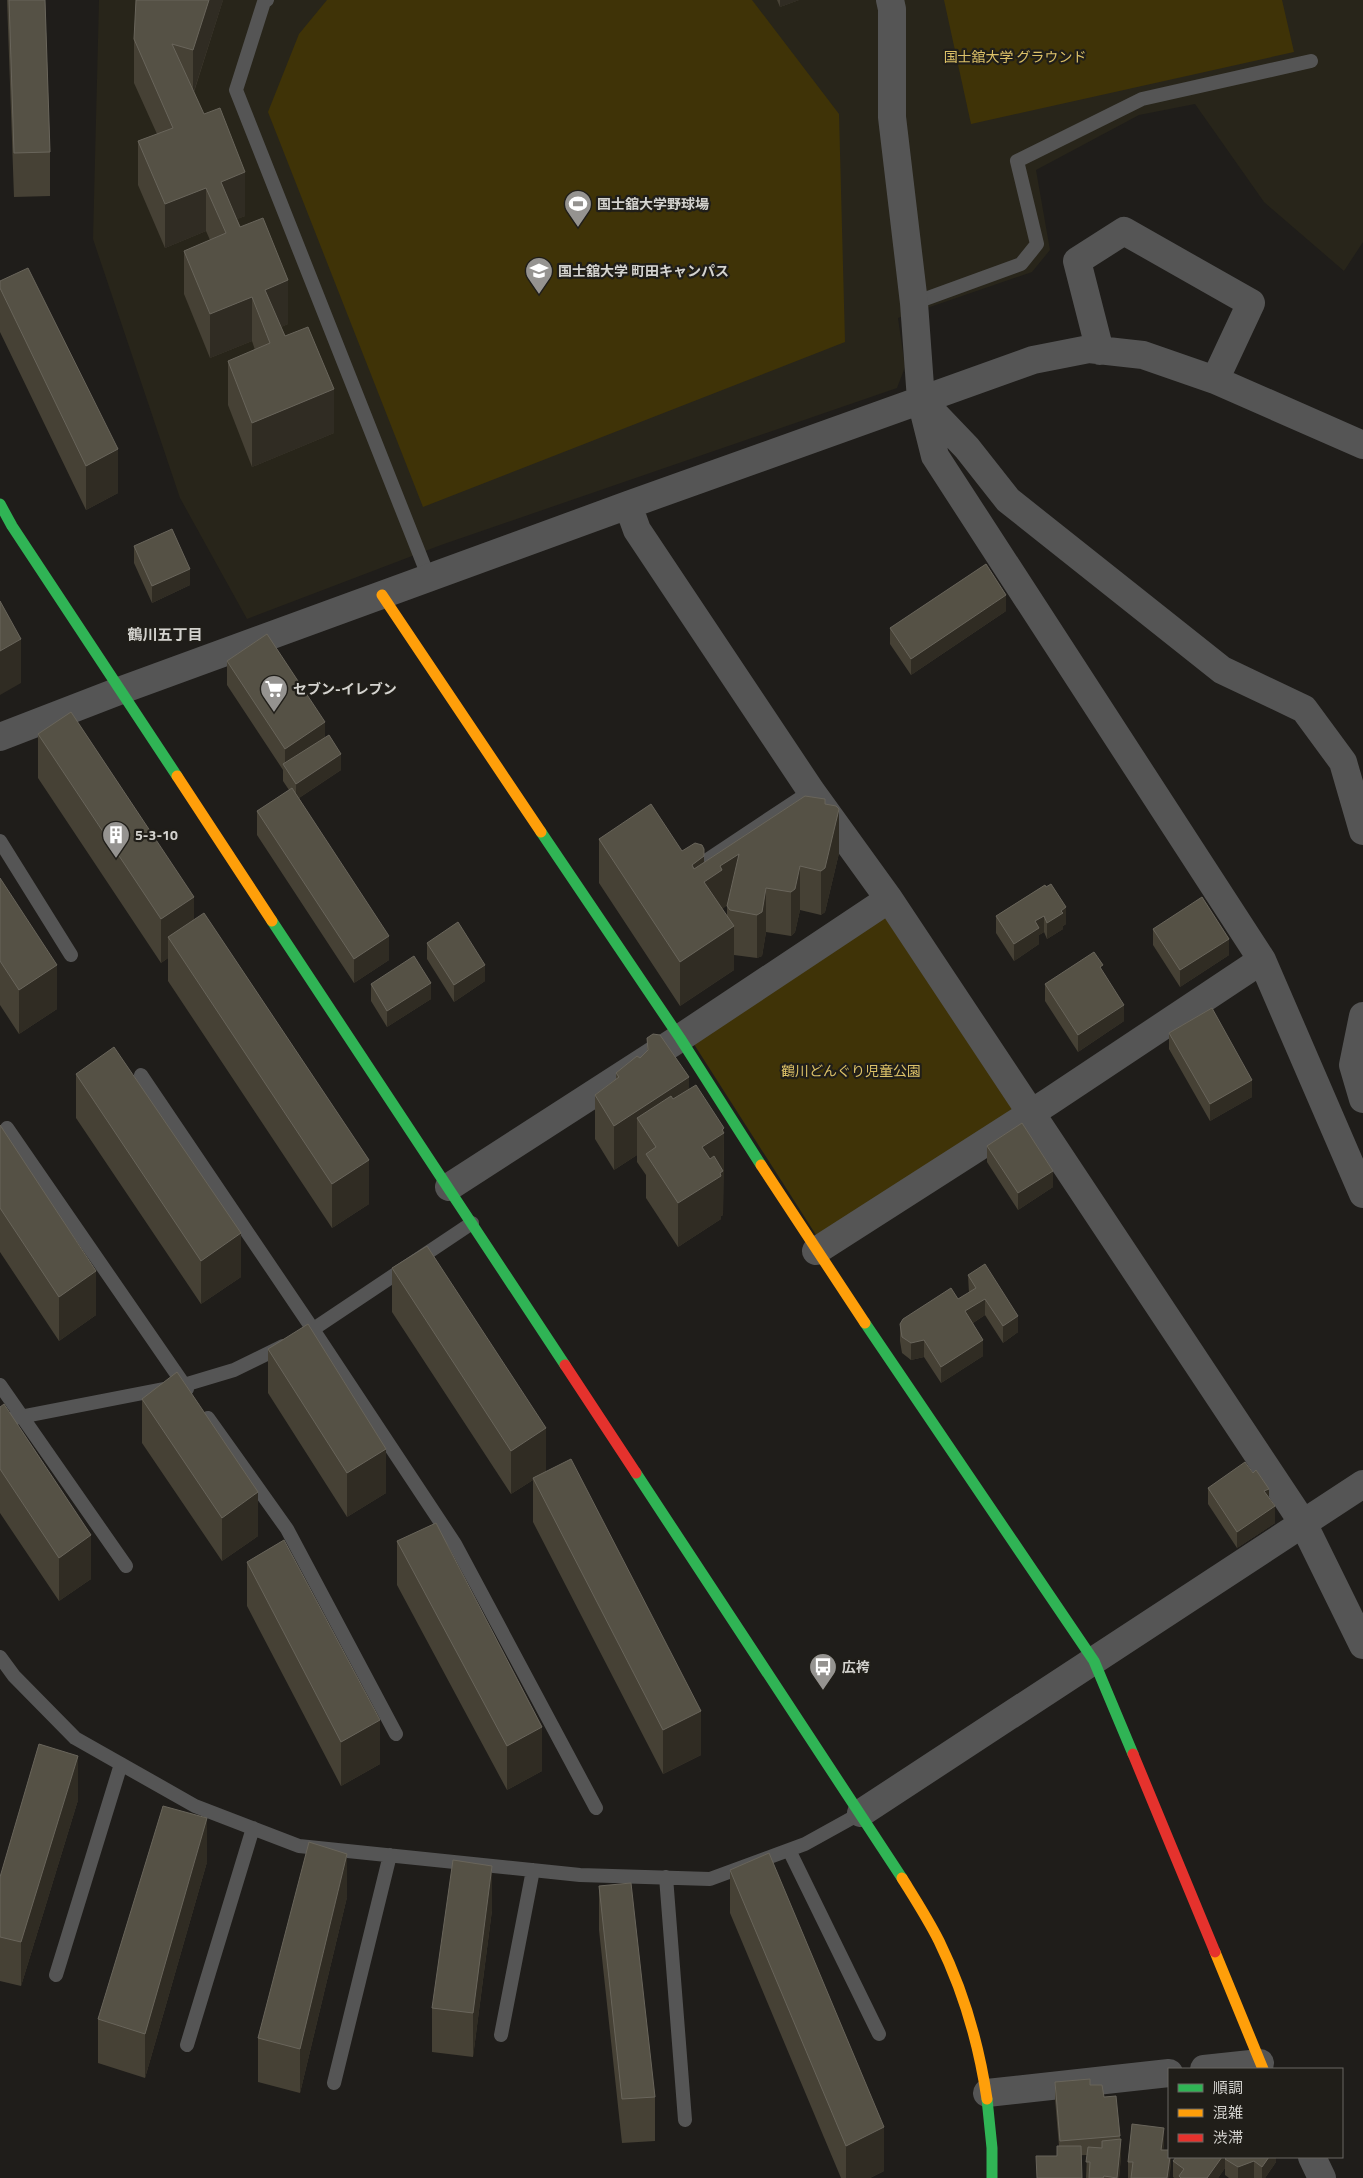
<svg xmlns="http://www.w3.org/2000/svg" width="1363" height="2178" font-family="'Titillium Web','Noto Sans JP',sans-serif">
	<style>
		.built { fill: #28251a }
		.green { fill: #3f3307 }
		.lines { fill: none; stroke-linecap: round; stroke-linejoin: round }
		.lane { stroke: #555; stroke-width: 14 }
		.street { stroke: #555; stroke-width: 28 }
		.fast { stroke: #30b455; stroke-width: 11 }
		.slow { stroke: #ff9f0a; stroke-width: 11 }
		.jam { stroke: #e5322d; stroke-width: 11 }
		.wall { fill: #464135; fill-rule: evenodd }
		.shaded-wall { fill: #302c23 }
		.building { fill: #555145; stroke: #69655b }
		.labels { text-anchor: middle; stroke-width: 4.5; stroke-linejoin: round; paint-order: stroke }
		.park-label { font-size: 14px; fill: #dcc168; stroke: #201e19 }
		.poi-label { font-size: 14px; font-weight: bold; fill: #d4d3cf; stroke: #201e19; text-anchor: start }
		.neighbourhood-label { font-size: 15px; font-weight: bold; fill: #d4d3cf; stroke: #201e19 }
	</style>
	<rect width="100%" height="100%" fill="#1f1d1a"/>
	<path class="built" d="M99 0H1363V242L1344 271 1264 202 1195 104 1139 115 1036 170 1050 250 1032 272 898 318 905 367 897 388 441 545 247 619 180 498 93 239Z"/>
	<path class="green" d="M327 0H752L839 114 845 342 423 507 268 112 299 34Z
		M944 0H1282L1294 52 971 124Z
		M884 905 1019 1114 818 1238 690 1038Z"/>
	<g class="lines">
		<path class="lane" d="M267 0 264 2 236 90 429 578
			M914 303 1021 264 1037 244 1017 161 1142 99 1311 61
			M0 841 71 955
			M707 860 811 791
			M141 1075 314 1331 455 1544 596 1808
			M7 1128 187 1389
			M306 1334 472 1223
			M0 1385 126 1566
			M208 1418 287 1529 396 1734
			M0 1421 184 1385 234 1370 283 1346
			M0 1657 14 1676 75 1738 195 1806 299 1846 580 1875 710 1879 805 1844 861 1813
			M789 1850 879 2034
			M666 1877 685 2120
			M56 1975 121 1764
			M501 2035 533 1870
			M187 2045 253 1828
			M334 2083 390 1855"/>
		<path class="street" d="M890 0 892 9V117L914 303 921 400 935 456 1262 960 1363 1194
			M1100 351 1077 261 1124 231 1251 303 1215 380
			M922 401 967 448 1008 500 1222 670 1304 709 1343 762 1363 831
			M628 505 637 530 811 791 889 899 1303 1523 1363 1645
			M0 737 119 691 628 505 1033 360 1089 349 1143 355 1215 380 1363 445
			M1363 1016 1353 1065 1363 1099
			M449 1187 680 1038 889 899
			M816 1251 1050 1101 1262 960
			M861 1813 1363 1484
			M1204 2069 1260 2063
			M987 2093 1169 2073
			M1312 2157 1322 2178"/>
		<path class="fast" d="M0 504 12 526 177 776
			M541 832 680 1038 761 1165
			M272 921 565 1365
			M865 1323 1094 1661 1133 1754
			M636 1473 902 1878
			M987 2099 992 2148V2178"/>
		<path class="slow" d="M382 595 541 832
			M177 776 272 921
			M761 1165 865 1323
			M902 1878C915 1899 928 1919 939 1941 963 1990 979 2045 987 2099
			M1215 1952 1263 2069"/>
		<path class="jam" d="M565 1365 636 1473
			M1133 1754 1215 1952"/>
	</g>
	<path class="wall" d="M7 0H45L50 152V196L14 197Z
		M223 0 194 92 245 216 237 219 288 324 281 327 334 433 252 467 228 405V361L255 350 252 341 210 358 184 294V251L210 240 206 231 165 248 138 185V141L157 134 134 83V39Z
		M777 0H799L780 7Z
		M0 281 118 493 86 510 0 332Z
		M134 546 190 585 152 603 134 563Z
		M1006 611 911 675 890 644V628Z
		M227 661 325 737 341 770 299 798 389 960 354 983 257 835V811L289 790 283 781V770L227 685Z
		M38 734 194 920 369 1204 332 1228 168 981V958L161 963 38 778Z
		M825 804 839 853 825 912 821 915 800 910 795 932 791 936 766 932 762 956 757 958 734 955V970L680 1006 599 883V839L682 851 704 862ZM727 905V917L722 909Z
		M0 878 57 1009 19 1034 0 1005Z
		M1045 885 1066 924 1063 926V929L1047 939 1044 932 1039 935V944L1014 961 996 933V916Z
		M1153 929 1229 955 1180 987 1153 945Z
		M427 943 485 981 454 1002 427 959Z
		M371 984 431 999 387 1027 371 1001Z
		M1045 984 1124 1021 1078 1052 1045 1001Z
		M1169 1033 1252 1097 1210 1121 1169 1049Z
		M647 1038 689 1089 724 1128 723 1215 721 1216V1219L678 1247 646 1198V1175L637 1162V1155L614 1170 595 1139V1095L616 1079V1073L640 1058 647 1051Z
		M76 1074 241 1277 201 1304 76 1118Z
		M0 1125 96 1315 59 1341 0 1252Z
		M987 1146 1053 1187 1018 1210 987 1162Z
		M392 1268 546 1472 701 1755 663 1774 533 1522V1480L511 1494 392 1312Z
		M968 1275 1018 1332 1003 1343 985 1315 973 1323 983 1356 941 1383 924 1357 911 1360 902 1353 900 1341V1324L958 1299 969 1293Z
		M268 1349 386 1493 347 1517 268 1393Z
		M142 1399 258 1536 222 1561 142 1443Z
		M0 1407 91 1579 59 1601 0 1513Z
		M1253 1473 1269 1498 1275 1523 1237 1548 1208 1504V1488Z
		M397 1541 542 1771 507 1790 397 1585Z
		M247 1562 380 1764 341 1786 247 1606Z
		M78 1800 21 1986 0 1981V1877Z
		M207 1862 145 2078 98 2063V2019Z
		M730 1870 884 2171 870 2178H841L730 1913Z
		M599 1886 655 2097V2141L622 2143 599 1930Z
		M347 1897 300 2093 258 2082V2038Z
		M492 1910 473 2057 432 2052V2008Z
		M1055 2082 1090 2085 1104 2097 1120 2136 1121 2156 1119 2178H1086L1087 2155 1057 2156 1059 2146 1055 2099Z
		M1164 2144 1163 2150 1171 2157 1169 2178H1128V2162Z
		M1276 2157V2162L1265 2178H1229L1225 2175V2168L1218 2178H1174L1173 2177V2161Z"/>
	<path class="shaded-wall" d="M209 0H223L193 94V50Z
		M780 0H799L780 7Z
		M245 172V216L222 225 221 182Z
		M206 188V231L165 248V204Z
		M288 280V324L266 334 265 290Z
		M252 297V341L210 358V314Z
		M334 389V433L252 467V423Z
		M118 449V493L86 510V466Z
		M190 569V585L152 603V586Z
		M1006 595V611L911 675V659Z
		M21 639V683L0 695V651Z
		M325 722V746L285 767V749Z
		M341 754V770L296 800V784Z
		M839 809V853L825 912 821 915V871Z
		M739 854V898L722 909V914L692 865 704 856V881L720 866Z
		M800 866V910L795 932 791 936V892Z
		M766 888V932L762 956 757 958V915Z
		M194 897V941L168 937V958L161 963V919Z
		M1066 907V924L1063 926V929L1047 939V923L1061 911Z
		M1044 916V932L1039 935V944L1014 961V944L1035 921Z
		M734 926V970L680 1006V962Z
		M389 936V960L354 983V959Z
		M1229 939V955L1180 987V970Z
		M57 965V1009L19 1034V990Z
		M485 965V981L454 1002V985Z
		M431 983V999L387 1027V1011Z
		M1124 1005V1021L1078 1052V1035Z
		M689 1077V1121L637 1118V1155L614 1170V1126Z
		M1252 1080V1097L1210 1121V1104Z
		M724 1128 723 1215 721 1216V1219L678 1247V1203L702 1147Z
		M369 1160V1204L332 1228V1184Z
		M1053 1171V1187L1018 1210V1193Z
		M241 1233V1277L201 1304V1261Z
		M96 1271V1315L59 1341V1297Z
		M985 1299V1315L965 1328V1311Z
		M1018 1316V1332L1003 1343V1326Z
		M924 1340V1357L911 1360V1343Z
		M983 1340V1356L941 1383V1367Z
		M546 1428V1472L533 1478V1480L511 1494V1451Z
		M386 1449V1493L347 1517V1473Z
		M1269 1489V1505L1264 1491Z
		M258 1492V1536L222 1561V1518Z
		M1275 1506V1523L1237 1548V1532Z
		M91 1535V1579L59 1601V1558Z
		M701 1711V1755L663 1774V1730Z
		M380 1720V1764L341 1786V1742Z
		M542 1727V1771L507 1790V1746Z
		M78 1756V1800L21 1986V1942Z
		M207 1818V1862L145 2078V2034Z
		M347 1854V1897L300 2093V2049Z
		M492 1866V1910L473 2057V2013Z
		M884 2127V2171L870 2178H846V2146Z
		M1164 2128V2144L1161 2166V2150Z
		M1121 2139V2156L1119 2178H1117Z
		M1170 2157H1171V2167L1169 2178H1167Z
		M1222 2157H1229L1225 2159V2168L1218 2178H1207Z
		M1269 2157H1276V2162L1265 2178H1262V2167Z
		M1254 2161V2178H1238V2167Z"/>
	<path class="building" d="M9 0H45L50 152 14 153Z
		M136 0H209L193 50 172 44 204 114 220 108 245 172 221 182 240 227 263 218 288 280 265 290 285 336 308 327 334 389 252 423 228 361 270 343 252 297 210 314 184 251 226 233 206 188 165 204 138 141 173 128 134 39Z
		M28 268 118 449 86 466 0 288V281Z
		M172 529 190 569 152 586 134 546Z
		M986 564 1006 595 911 659 890 628Z
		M0 601 21 639 0 651Z
		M267 634 325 722 285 749 227 661Z
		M71 712 194 897 161 919 38 734Z
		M329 735 341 754 296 784 283 764Z
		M292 788 389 936 354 959 257 811Z
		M805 796 825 799V804L836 806 839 809 825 868 821 871 800 866 795 889 791 892 766 888 762 912 757 915 730 910 727 906 739 854 720 866 722 870 704 882 734 926 680 962 599 839 651 804 682 851 695 843 702 845 704 849V856L692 865 694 869Z
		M0 878 57 965 19 990 0 961Z
		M1051 884 1066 907 1061 911 1063 913 1047 923 1044 916 1035 921 1039 928 1014 944 996 916 1045 885 1046 887Z
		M1202 897 1229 939 1180 970 1153 929Z
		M204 913 369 1160 332 1184 168 937Z
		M458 922 485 965 454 985 427 943Z
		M1094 952 1103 965 1100 967 1124 1005 1078 1035 1045 984Z
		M414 956 431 983 387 1011 371 984Z
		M1212 1008 1252 1080 1210 1104 1169 1033Z
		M653 1034 660 1035 689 1077 614 1126 595 1095 619 1077 616 1073 637 1056 640 1058 648 1050 647 1038Z
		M114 1047 241 1233 201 1261 76 1074Z
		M696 1085 724 1128 722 1130 724 1133 702 1147 710 1159 714 1156 723 1171 720 1173 721 1176 678 1203 646 1154 656 1147 637 1118 671 1096 673 1099Z
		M1022 1123 1053 1171 1018 1193 987 1146Z
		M0 1125 96 1271 59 1297 0 1208Z
		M427 1246 546 1428 511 1451 392 1268Z
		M985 1264 1018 1316 1003 1326 985 1299 965 1311 983 1340 941 1367 924 1340 911 1343 902 1337 900 1324 903 1319 951 1288 958 1299 976 1288 968 1275Z
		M308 1324 386 1449 347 1473 268 1349Z
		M177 1372 258 1492 222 1518 142 1399Z
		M4 1404 91 1535 59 1558 0 1469V1407Z
		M571 1459 701 1711 663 1730 533 1478Z
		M1245 1462 1253 1473 1256 1470 1269 1489 1264 1491 1275 1506 1237 1532 1208 1488Z
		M436 1523 542 1727 507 1746 397 1541Z
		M284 1540 380 1720 341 1742 247 1562Z
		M39 1744 78 1756 21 1942 0 1937V1877Z
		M163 1806 207 1818 145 2034 98 2019Z
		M309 1842 347 1854 300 2049 258 2038Z
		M769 1853 884 2127 846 2146 730 1870Z
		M453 1860 492 1866 473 2013 432 2008Z
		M631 1883 655 2097 622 2099 599 1886Z
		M1090 2079V2085H1102L1104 2097 1116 2096 1120 2136 1060 2141 1055 2082Z
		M1132 2124 1164 2128 1161 2150H1169L1170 2157 1167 2178H1131L1133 2162H1128Z
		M1121 2139 1117 2178 1104 2176 1103 2178H1089L1090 2162H1086L1088 2147 1102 2148V2141Z
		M1057 2146H1081L1082 2178H1037L1036 2156H1057Z
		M1176 2157H1222L1207 2178H1181L1179 2176 1184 2169 1173 2161Z
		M1227 2157H1269L1262 2167 1254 2161 1238 2167 1225 2159Z"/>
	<defs>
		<symbol id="stadium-pin" viewBox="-11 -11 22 30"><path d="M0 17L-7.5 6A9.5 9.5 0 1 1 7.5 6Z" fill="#959390" stroke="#201e19"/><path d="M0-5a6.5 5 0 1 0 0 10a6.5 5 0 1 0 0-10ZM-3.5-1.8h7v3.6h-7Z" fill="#fff"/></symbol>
		<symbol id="university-pin" viewBox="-11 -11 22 30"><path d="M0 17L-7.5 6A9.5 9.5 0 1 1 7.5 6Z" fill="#959390" stroke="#201e19"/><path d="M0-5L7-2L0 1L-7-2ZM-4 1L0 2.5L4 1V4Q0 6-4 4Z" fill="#fff"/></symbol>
		<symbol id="supermarket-pin" viewBox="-11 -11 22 30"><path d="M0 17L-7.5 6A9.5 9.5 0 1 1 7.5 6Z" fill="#959390" stroke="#201e19"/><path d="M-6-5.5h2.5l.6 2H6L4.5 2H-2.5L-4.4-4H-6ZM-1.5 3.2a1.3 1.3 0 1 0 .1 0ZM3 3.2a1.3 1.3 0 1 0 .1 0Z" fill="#fff"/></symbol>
		<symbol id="building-pin" viewBox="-11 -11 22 30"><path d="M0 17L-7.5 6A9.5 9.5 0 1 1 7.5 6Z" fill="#959390" stroke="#201e19"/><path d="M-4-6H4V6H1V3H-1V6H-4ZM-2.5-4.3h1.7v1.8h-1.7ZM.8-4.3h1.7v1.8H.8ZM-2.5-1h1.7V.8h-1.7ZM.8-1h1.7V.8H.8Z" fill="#fff"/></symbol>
		<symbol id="bus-pin" viewBox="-11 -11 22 30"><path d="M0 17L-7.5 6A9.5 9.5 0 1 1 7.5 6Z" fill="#959390" stroke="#201e19"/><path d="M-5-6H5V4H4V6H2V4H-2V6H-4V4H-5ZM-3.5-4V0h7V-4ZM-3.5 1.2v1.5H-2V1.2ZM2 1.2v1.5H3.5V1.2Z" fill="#fff"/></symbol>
	</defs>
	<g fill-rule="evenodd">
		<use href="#stadium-pin" x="562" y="188" width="32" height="43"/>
		<use href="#university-pin" x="523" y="255" width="32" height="43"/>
		<use href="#supermarket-pin" x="258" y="673" width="32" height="43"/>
		<use href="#building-pin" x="100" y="819" width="32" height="43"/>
		<use href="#bus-pin" x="807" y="1651" width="32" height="43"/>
	</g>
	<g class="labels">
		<g class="park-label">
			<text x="1015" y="62">国士舘大学 グラウンド</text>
			<text x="851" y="1076">鶴川どんぐり児童公園</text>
		</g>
		<g class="poi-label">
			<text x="597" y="209">国士舘大学野球場</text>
			<text x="558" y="276">国士舘大学 町田キャンパス</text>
			<text x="293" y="694">セブン-イレブン</text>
			<text x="135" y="840">5-3-10</text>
			<text x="842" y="1672">広袴</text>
		</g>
		<g class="neighbourhood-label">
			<text x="165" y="640">鶴川五丁目</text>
		</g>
	</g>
	<rect x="1168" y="2068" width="175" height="90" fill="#201e19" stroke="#686662"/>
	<rect x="1178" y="2084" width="25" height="8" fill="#30b455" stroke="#686662"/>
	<text x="1213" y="2093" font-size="15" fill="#d4d3cf">順調</text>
	<rect x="1178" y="2109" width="25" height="8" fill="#ff9f0a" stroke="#686662"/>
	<text x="1213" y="2118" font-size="15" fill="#d4d3cf">混雑</text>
	<rect x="1178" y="2134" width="25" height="8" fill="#e5322d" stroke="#686662"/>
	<text x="1213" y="2143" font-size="15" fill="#d4d3cf">渋滞</text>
</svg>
